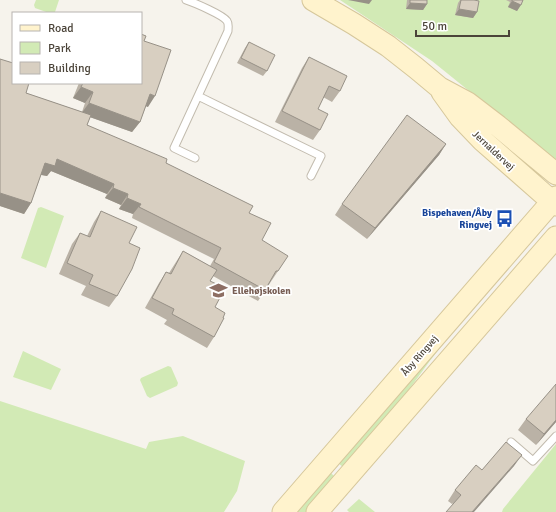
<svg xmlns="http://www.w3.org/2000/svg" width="556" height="512" font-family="Signika,sans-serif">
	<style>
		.green { fill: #d2eab5; fill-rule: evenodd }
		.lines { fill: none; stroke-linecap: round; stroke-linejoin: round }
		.lane-casing { stroke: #c2bbae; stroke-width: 9 }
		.secondary-casing { stroke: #d6c79b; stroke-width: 23 }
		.lane { stroke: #fff; stroke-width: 7 }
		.secondary { stroke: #fff3cd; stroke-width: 21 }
		.wall { fill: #bab2a6 }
		.shaded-wall { fill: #979187 }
		.building { fill: #d8cfc1; stroke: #979187 }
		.labels { text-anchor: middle; stroke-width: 3.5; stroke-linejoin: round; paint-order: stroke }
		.street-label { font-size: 10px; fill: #4b4439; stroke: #fff }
		.transit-label { font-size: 10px; font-weight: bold; fill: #164399; stroke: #fff; text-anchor: end }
		.education-label { font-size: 10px; font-weight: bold; fill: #785e54; stroke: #fff; text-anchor: start }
	</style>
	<rect width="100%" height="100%" fill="#f6f3ec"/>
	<path class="green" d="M36 0H59L55 12 49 13 35 8 34 5Z
		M340 0H556V161L432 61Z
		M41 207 64 216 46 268 21 258 38 208Z
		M445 341 429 362 392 413 307 512H293ZM338 463 343 467 335 477 330 472Z
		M23 351 61 369 51 390 13 377Z
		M168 366 171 367 178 383 177 386 150 398 147 396 140 380 141 378Z
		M0 401 146 449 149 442 183 436 245 461 237 491 224 512H0Z
		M556 444V512H502L503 509Z
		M359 499 375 512H349L347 510Z"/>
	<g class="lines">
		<defs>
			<path id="lane" d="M186 0C195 3 223 15 227 21 229 24 228 27 228 31L174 148 195 158
				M198 96 321 156 311 176
				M511 442 533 461 556 436"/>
			<path id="secondary" d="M313 0 354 24 388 46 416 68 440 88 468 103 498 126 556 174
				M442 92 460 117 482 140 556 205
				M283 512 556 197
				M317 512 556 237"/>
		</defs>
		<use href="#lane" class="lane-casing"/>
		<use href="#secondary" class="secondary-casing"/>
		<use href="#lane" class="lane"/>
		<use href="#secondary" class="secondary"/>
	</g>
	<path class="wall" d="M407 0H427V4L423 10 406 9Z
		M460 0H474L477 12 473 18 455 15 458 3Z
		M506 0H523L517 11 508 7 510 2Z
		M144 41 148 107 146 106 140 122 132 132 90 117 87 125 166 163 249 213 262 240 278 271 258 301 213 276 210 281 215 307 223 318 214 337 207 348 164 324 167 320 145 308 159 283 166 272 169 273 183 251 210 266 214 259 132 218 133 214 119 209 121 205 105 198 107 194 51 171 47 176 41 175 31 203 24 214 0 206V59L26 93 82 112 85 103 73 98 79 83H141Z
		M249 42 267 71 263 76 237 63 245 48Z
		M309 57 340 91 332 102 323 97 318 109 320 130 313 140 275 122 302 68Z
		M446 144 439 155 367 239 335 215 342 204Z
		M101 211 129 243 117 296 109 307 81 295 86 286 59 274 72 244 80 233 87 236 94 222Z
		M526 419 556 422 536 445 518 430Z
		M514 466 452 504 448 501 455 490 482 470Z"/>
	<path class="shaded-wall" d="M348 0H372L369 4Z
		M512 1 521 5 517 11 508 7Z
		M410 3 427 4 423 10 406 9Z
		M459 9 477 12 473 18 455 15Z
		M81 87 93 92 85 103 73 98Z
		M150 94 155 96 148 107 143 105Z
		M89 103 140 122 132 132 81 114Z
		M446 144 439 155 367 239 375 228Z
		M57 159 114 184 107 194 51 171 47 176 37 174 45 163Z
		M113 188 128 194 121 205 105 198Z
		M0 193 31 203 24 214 0 206Z
		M127 198 141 204 133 214 119 209Z
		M556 420V422L536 445 544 434Z
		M522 455 514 466 474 512H472Z"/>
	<path class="building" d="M410 0H427V4L410 3Z
		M461 0H474L479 1 477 12 459 9Z
		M512 0H523L521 5 512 1Z
		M141 34 146 36 144 41 171 50 155 96 150 94 140 122 89 103 93 92 81 87 83 83H141Z
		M249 42 275 55 267 71 241 58Z
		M309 57 347 76 340 91 329 86 318 109 328 114 320 130 282 111Z
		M0 59 13 63V83H29L26 93 91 115 87 125 167 159 166 163 253 206 249 213 271 223 262 240 288 256 278 271H276L265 290 214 262 221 248 139 207 141 204 127 198 128 194 113 188 114 184 57 159 55 166 45 163 31 203 0 193Z
		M407 115 446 144 375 228 342 204Z
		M101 211 137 227 129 243 140 248 132 269 117 296 89 284 93 275 67 263 80 233 90 237Z
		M183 251 217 270 210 281 225 288 215 307 225 313 223 318H224L214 337 172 314 174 309 152 298 166 272 171 274Z
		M556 384V420L544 434 526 419Z
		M506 442 522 455 472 512H446L461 495 455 490 476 465 482 470Z"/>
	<defs>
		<symbol id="bus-bare" viewBox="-9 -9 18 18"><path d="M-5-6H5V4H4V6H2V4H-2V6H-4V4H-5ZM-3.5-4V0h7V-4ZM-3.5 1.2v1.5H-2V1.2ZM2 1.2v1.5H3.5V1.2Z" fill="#1a4fb4" stroke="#fff" stroke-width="2.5" paint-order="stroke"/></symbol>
		<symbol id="school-bare" viewBox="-9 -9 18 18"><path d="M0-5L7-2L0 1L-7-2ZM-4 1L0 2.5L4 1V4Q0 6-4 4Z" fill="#8d6e63" stroke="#fff" stroke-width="2.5" paint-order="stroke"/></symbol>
	</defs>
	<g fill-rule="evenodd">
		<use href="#bus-bare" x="492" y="206" width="25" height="25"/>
		<use href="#school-bare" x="206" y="278" width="25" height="25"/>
	</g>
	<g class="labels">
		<g class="street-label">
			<text transform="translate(494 150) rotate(43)" y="4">Jernaldervej</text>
			<text transform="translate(419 355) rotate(-49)" y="4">Åby Ringvej</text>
		</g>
		<g class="transit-label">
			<text x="492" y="216">Bispehaven/Åby<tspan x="492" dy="12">Ringvej</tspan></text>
		</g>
		<g class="education-label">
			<text x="232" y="294">Ellehøjskolen</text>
		</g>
	</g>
	<rect x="12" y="12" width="130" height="72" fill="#ffffff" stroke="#b7b4b0"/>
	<rect x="20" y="25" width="20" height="6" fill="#fff3cd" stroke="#b7b4b0"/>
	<text x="48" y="32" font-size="12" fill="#4b4439">Road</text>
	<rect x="20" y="42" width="20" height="12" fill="#d2eab5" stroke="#b7b4b0"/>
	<text x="48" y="52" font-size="12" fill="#4b4439">Park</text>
	<rect x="20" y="62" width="20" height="12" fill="#d8cfc1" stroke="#b7b4b0"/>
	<text x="48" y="72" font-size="12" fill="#4b4439">Building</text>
	<path d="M416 30v6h93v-6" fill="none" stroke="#4b4439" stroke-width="2"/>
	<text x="422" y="30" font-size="12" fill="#4b4439" stroke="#ffffff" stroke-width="3" paint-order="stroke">50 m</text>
</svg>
